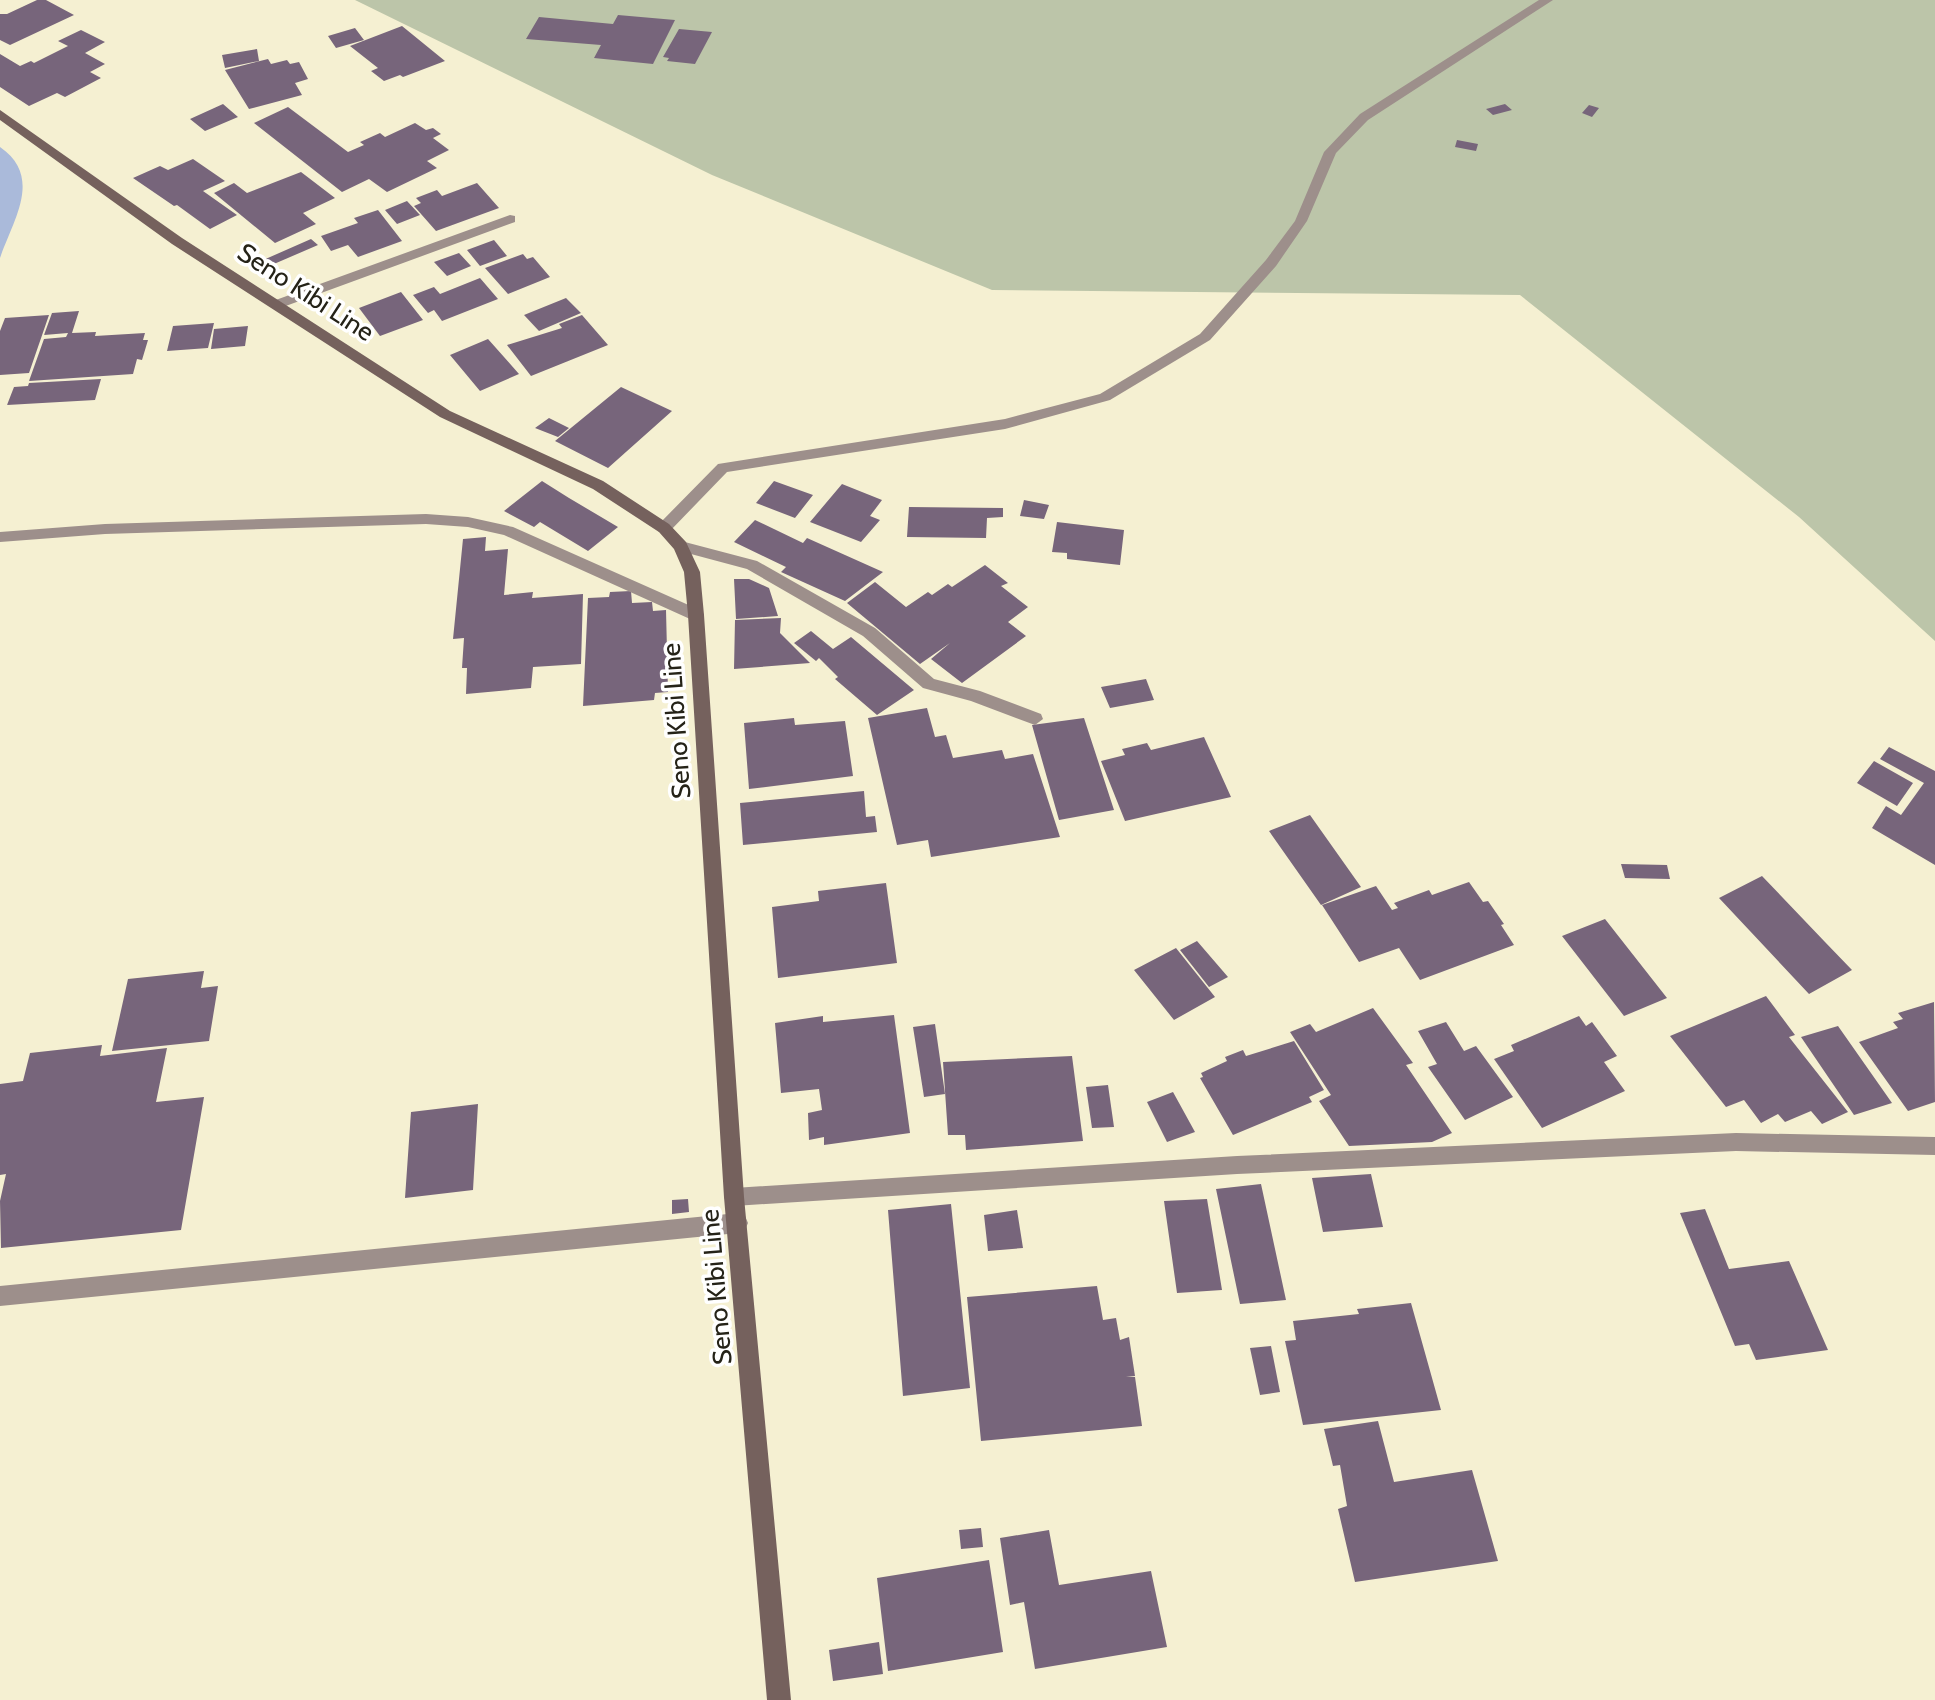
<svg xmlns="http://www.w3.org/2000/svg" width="1935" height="1700" font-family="Cabin,sans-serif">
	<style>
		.green { fill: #bcc5a9 }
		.water { fill: #aabada }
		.building { fill: #77657b }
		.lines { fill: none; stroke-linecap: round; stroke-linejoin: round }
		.minor { fill: #9d8f8b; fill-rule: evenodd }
		.secondary { fill: #75615d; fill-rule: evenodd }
		.labels { text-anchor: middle; stroke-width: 7; stroke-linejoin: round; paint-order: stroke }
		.street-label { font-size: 26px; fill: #252318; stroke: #fff }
	</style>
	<rect width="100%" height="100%" fill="#f5f0d2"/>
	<path class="green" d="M355 0H1935V641L1799 517 1520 295 992 290 712 175Z"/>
	<path class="water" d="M0 147C43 177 14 218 0 258Z"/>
	<path class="building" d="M37 0H46L74 15 10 45 0 40V14H7Z
		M618 15 675 20 653 64 594 58 601 45 526 39 539 17 613 24Z
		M402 26 445 61 403 77 400 75 384 81 371 71 378 68 350 46Z
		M355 28 364 40 336 48 328 36Z
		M679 29 712 32 695 64 667 61 669 58 663 57Z
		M81 30 105 42 85 53 105 64 90 72 101 78 65 97 57 93 29 106 0 87V54L20 66 31 61 34 63 68 46 58 41Z
		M257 49 259 61 225 68 222 55Z
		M268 59 271 64 287 60 290 64 299 62 308 79 295 83 302 95 249 109 225 70Z
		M223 104 238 117 205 131 190 119Z
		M1505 104 1512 110 1493 115 1486 109Z
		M1589 105 1599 108 1592 117 1582 113Z
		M288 107 348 152 364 145 360 142 380 133 385 137 415 123 426 130 433 128 441 134 433 138 449 150 427 161 437 168 387 192 369 179 342 192 254 123Z
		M1457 140 1478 144 1476 151 1455 147Z
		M193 159 225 181 203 191 237 215 210 229 177 205 174 206 133 178 160 166 168 170Z
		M301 172 335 198 303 213 316 224 275 243 214 193 234 183 247 193Z
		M477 183 499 208 436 231 414 206 421 203 416 198 437 190 442 196Z
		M407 201 420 215 397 224 385 210Z
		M378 210 402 241 358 257 348 245 331 251 321 236 358 223 354 218Z
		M311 239 318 245 267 267 261 261Z
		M494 240 507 256 480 266 467 250Z
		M459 253 471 266 447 276 434 262Z
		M523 254 527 259 533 257 550 277 508 294 485 268Z
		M480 278 498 299 442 321 434 310 428 313 413 295 434 287 440 294Z
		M401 292 423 320 380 336 359 308Z
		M566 298 581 313 539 331 524 315Z
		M79 311 72 333 96 332 95 336 145 333 143 340H148L142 360 137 359 133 374 29 381 44 339 66 337 68 333 44 335 52 313Z
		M49 315 29 373 0 375V331L5 318Z
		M582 315 608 345 531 376 507 345 562 328 559 324Z
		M214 323 208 348 167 351 173 326Z
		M248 326 245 346 211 349 214 329Z
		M488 339 519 374 480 391 450 355Z
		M101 379 95 400 7 405 14 387 28 386 29 383Z
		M621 387 672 411 608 468 555 441Z
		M549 418 569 428 558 437 535 428Z
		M542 481 569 498 618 527 588 551 540 522 534 527 504 511Z
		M774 481 813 495 795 518 756 503Z
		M842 484 882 500 870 516 880 520 861 542 810 522Z
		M1024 500 1049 505 1044 519 1020 516Z
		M909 507 1003 508V517L987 518 986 538 907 537Z
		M755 520 803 543 807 538 883 572 845 601 781 572 786 567 734 542Z
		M1057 522 1124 530 1120 565 1067 559V553L1052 552Z
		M486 537 485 551 508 549 504 595 533 592 532 598 583 594 581 664 533 667 531 688 466 694 467 668H462L464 638 453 639 463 539Z
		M985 565 1008 583 1001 586 1028 607 1008 622 1026 636 962 683 931 659 950 643 920 664 847 603 875 582 906 607 928 592 932 595 948 584 952 587Z
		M734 579H749L769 588 778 616 736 619Z
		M631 591 632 603 652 602 653 611 666 610 668 692 655 693 654 700 583 706 588 598 609 597 610 592Z
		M781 618 780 633 810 663 734 669 735 620Z
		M811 631 833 649 851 637 914 690 877 715 835 679 838 677 819 658 816 661 794 643Z
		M1146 679 1154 700 1110 708 1101 687Z
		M927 708 935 737 946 735 953 758 1002 750 1005 759 1033 754 1060 837 931 857 928 840 897 845 868 718Z
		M794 718 795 725 845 721 853 776 749 789 744 723Z
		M1084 718 1114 810 1059 820 1032 725Z
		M1204 737 1231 797 1125 821 1101 761 1125 755 1122 749 1147 743 1151 750Z
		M1889 747 1935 771V865L1872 828 1886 806 1901 815 1924 783 1880 759Z
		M1874 761 1913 783 1897 806 1857 783Z
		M864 791 866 817 875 816 877 832 743 845 740 803Z
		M1310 815 1361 887 1321 905 1269 831Z
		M1621 864 1667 865 1670 879 1625 878Z
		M1762 876 1825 942 1852 970 1809 994 1719 898Z
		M1469 882 1483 902 1488 901 1504 924 1501 925 1514 945 1420 980 1399 948 1359 962 1322 905 1376 886 1392 910 1398 908 1394 903 1429 890 1432 895Z
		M886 883 897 963 778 978 772 907 819 901 818 891Z
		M1605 919 1667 998 1624 1016 1562 936Z
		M1197 941 1228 977 1209 987 1180 950Z
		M1176 948 1215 997 1174 1020 1134 970Z
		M204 971 201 988 218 986 209 1041 112 1051 128 979Z
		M1766 996 1795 1035 1789 1037 1848 1112 1822 1124 1811 1111 1785 1122 1778 1114 1761 1123 1744 1100 1726 1107 1670 1036Z
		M1934 1002 1935 1102 1908 1111 1859 1042 1898 1028 1893 1022 1903 1019 1898 1013Z
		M1373 1008 1413 1063 1406 1065 1452 1133 1432 1142 1349 1146 1319 1101 1331 1095 1290 1032 1310 1024 1316 1032Z
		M894 1015 910 1133 824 1145V1137L809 1140 808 1113 822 1110 819 1089 781 1093 775 1023 823 1016V1022Z
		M1579 1016 1586 1026 1592 1022 1617 1056 1604 1062 1625 1091 1542 1128 1494 1059 1514 1051 1511 1045Z
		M1446 1022 1464 1051 1476 1046 1513 1097 1465 1120 1428 1067 1437 1064 1418 1031Z
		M935 1024 945 1094 924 1097 913 1027Z
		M1838 1026 1892 1103 1854 1115 1801 1037Z
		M1294 1041 1324 1090 1309 1097 1312 1102 1233 1135 1200 1078 1203 1077 1201 1073 1227 1061 1225 1057 1243 1050 1246 1056Z
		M102 1045 100 1056 167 1048 156 1102 204 1097 181 1230 1 1248 0 1201 6 1174 0 1175V1084L23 1081 30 1053Z
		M1072 1056 1083 1141 966 1150 965 1135H948L943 1062Z
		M1108 1085 1114 1127 1092 1128 1086 1087Z
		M1173 1092 1195 1132 1167 1142 1147 1102Z
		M478 1104 473 1190 405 1198 411 1112Z
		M1371 1174 1383 1227 1323 1232 1312 1178Z
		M1261 1184 1286 1300 1240 1304 1216 1189Z
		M688 1199 689 1212 672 1214V1200Z
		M1207 1199 1222 1290 1177 1293 1164 1201Z
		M951 1204 970 1388 903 1396 888 1210Z
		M1705 1209 1729 1269 1789 1261 1828 1350 1756 1360 1749 1344 1735 1346 1680 1213Z
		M1017 1210 1023 1248 988 1251 984 1215Z
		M1097 1286 1103 1320 1116 1318 1120 1340 1129 1337 1135 1376 1126 1377H1135L1142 1426 981 1441 967 1297Z
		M1411 1303 1441 1410 1303 1425 1285 1341 1296 1340 1293 1321 1359 1314 1357 1309Z
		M1271 1346 1280 1392 1260 1395 1250 1348Z
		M1378 1421 1394 1482 1472 1470 1498 1561 1355 1582 1338 1509 1347 1506 1340 1465 1333 1466 1324 1429Z
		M981 1528 983 1547 961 1549 959 1530Z
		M1049 1530 1059 1585 1151 1571 1167 1647 1035 1669 1024 1602 1010 1605 1000 1538Z
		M989 1560 1003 1652 888 1671 877 1578Z
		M879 1642 883 1674 833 1681 829 1650Z"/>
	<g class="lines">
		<path class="minor" d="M1539 0H1553L1368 120 1336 153 1307 221 1276 266 1210 340 1110 400 1005 429 727 472 669 532H659L656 528 659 524 718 464 1005 419 1100 394 1200 334 1266 260 1295 221 1324 152 1360 114Z
			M510 215 515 216V222L283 307 278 308 271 304 273 301Z
			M426 514 468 517 513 527 702 611 704 615 702 619H690L504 535 468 527 426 524 105 534 0 542V532L105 524Z
			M681 541 757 561 875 628 934 679 980 691 1041 714 1043 719 1035 725 971 701 923 688 863 636 747 569 676 550 673 546 676 542Z
			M1736 1133 1935 1137V1155L1736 1151 1237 1174 734 1206 727 1204 724 1197 727 1190 734 1188 1237 1156Z
			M738 1213 745 1216 748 1223 745 1230 738 1233 0 1306V1286Z"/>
		<path class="secondary" d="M0 110 182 238 450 411 603 481 669 524 686 542 700 572 704 615 744 1197 791 1700H767L724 1197 688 615 684 572 674 549 659 532 593 489 440 417 172 244 0 120Z"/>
	</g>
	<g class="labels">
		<g class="street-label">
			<text transform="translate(306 292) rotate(33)" y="9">Seno Kibi Line</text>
			<text transform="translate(676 721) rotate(-94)" y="9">Seno Kibi Line</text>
			<text transform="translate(716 1287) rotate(-95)" y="9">Seno Kibi Line</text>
		</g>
	</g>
</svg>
